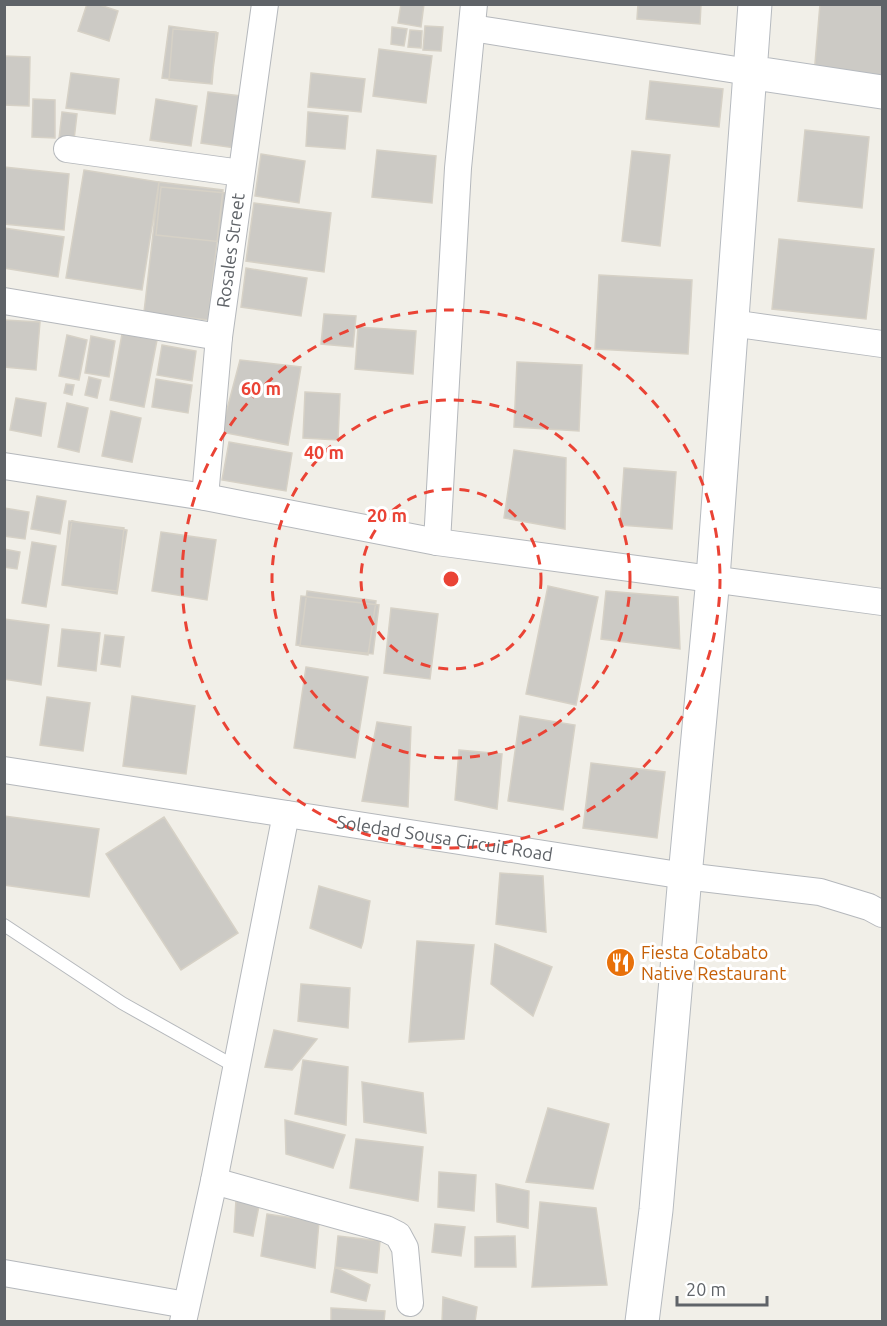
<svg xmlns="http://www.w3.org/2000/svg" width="887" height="1326" font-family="Ubuntu,sans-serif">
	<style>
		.building { fill: #cccac5; stroke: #d6d1c6; stroke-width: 1.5 }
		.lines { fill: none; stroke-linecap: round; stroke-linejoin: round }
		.lane-casing { stroke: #b5b8bc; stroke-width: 14 }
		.street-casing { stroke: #b5b8bc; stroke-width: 28 }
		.secondary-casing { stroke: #b6babf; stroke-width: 35 }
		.lane { stroke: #fff; stroke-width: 12 }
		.street { stroke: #fff; stroke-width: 26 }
		.secondary { stroke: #fff; stroke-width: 33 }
		.ring { fill: none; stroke: #ea4335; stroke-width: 3; stroke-dasharray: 10 8 }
		.labels { text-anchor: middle; stroke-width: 6; stroke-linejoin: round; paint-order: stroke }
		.street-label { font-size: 18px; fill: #5f6368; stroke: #fff }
		.food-label { font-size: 18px; fill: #c56008; stroke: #fff; text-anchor: start }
		.centre { fill: #ea4335; stroke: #fff; stroke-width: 3 }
		.ring-label { font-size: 18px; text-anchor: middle; font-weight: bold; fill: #ea4335; stroke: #fff; stroke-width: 6; stroke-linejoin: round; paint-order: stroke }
	</style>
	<rect width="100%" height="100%" fill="#f1efe8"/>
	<path class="building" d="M87 4H97L118 11 109 41 78 31Z
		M401 4H424L421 27 398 23Z
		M638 4H701L700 24 637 19Z
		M820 4H882V80L814 75Z
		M169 26 218 33 211 84 162 78Z
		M425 26 443 27 441 51 423 50Z
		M392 27 407 29 404 46 391 44Z
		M173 29 216 32 212 84 169 80Z
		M410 30 422 31 421 48 408 47Z
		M379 49 432 56 426 103 373 96Z
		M4 56 30 57 29 106 4 105Z
		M71 73 119 79 115 114 66 108Z
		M311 73 365 79 361 112 308 107Z
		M650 81 723 89 719 127 646 119Z
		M208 92 241 96 235 148 201 143Z
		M33 99 55 100V138L32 137Z
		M156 99 197 106 191 146 150 140Z
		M62 112 77 114 74 140 59 139Z
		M308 112 348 116 345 149 306 146Z
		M805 130 869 137 862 208 798 201Z
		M377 150 436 156 432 203 372 197Z
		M632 151 670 155 660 246 622 241Z
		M261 154 305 161 299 203 255 196Z
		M4 167 69 174 64 230 4 224Z
		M84 170 159 182 142 290 66 278Z
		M159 182 223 190 208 320 144 312Z
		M161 187 226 193 222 242 156 235Z
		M254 203 331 213 324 272 246 261Z
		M4 228 64 237 58 277 4 268Z
		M779 239 874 249 866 319 772 309Z
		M246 268 307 278 301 316 241 307Z
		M599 275 692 280 688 354 595 349Z
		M324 314 356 316 353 347 321 344Z
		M4 320 40 322 36 370 4 367Z
		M358 327 416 331 413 374 355 369Z
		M122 334 157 340 144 407 110 400Z
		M67 335 87 340 79 380 59 376Z
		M91 336 115 341 109 377 85 373Z
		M162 345 196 351 192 381 157 375Z
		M240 360 301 367 288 445 221 432Z
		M517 362 582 365 579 431 514 427Z
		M89 377 101 380 97 398 85 395Z
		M156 379 192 385 188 413 152 407Z
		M66 384 74 385 72 395 64 393Z
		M305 392 340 394 338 440 303 438Z
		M16 398 46 403 41 436 10 430Z
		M67 403 88 408 79 452 58 447Z
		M111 411 141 418 132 462 102 456Z
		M229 442 292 453 286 491 222 480Z
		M514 450 566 458 565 529 504 518Z
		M624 468 676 472 672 529 620 525Z
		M37 496 66 501 60 534 31 529Z
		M4 508 29 512 25 539 4 536Z
		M69 521 124 528 117 591 62 585Z
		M72 521 127 530 117 594 62 585Z
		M161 532 216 540 207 600 152 591Z
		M32 542 56 546 46 607 22 603Z
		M4 549 20 552 17 569 4 567Z
		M548 586 598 597 576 705 526 694Z
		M307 591 376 601 368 655 300 646Z
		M606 591 678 597 680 649 601 639Z
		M301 596 379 605 373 654 296 645Z
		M391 608 438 614 430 679 384 673Z
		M4 619 49 625 41 685 4 679Z
		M62 629 100 633 96 671 58 666Z
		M105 635 124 637 120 667 101 664Z
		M306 667 368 677 355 758 294 748Z
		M132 696 195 706 186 774 123 766Z
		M47 697 90 703 83 751 40 745Z
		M520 716 575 725 563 810 508 801Z
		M377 722 411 727 408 807 362 801Z
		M459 750 502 754 497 809 455 800Z
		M591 763 665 772 657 838 583 828Z
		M4 816 99 829 89 897 4 885Z
		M164 817 238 933 181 970 106 854Z
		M500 873 543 876 546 932 496 924Z
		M319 886 370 901 363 942 361 948 310 928Z
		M417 941 474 945 464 1039 409 1042Z
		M495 944 552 967 533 1016 491 984Z
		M301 984 350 988 348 1028 298 1021Z
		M274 1030 317 1039 292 1070 265 1067Z
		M303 1060 348 1067 346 1125 295 1114Z
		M362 1082 423 1093 426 1133 364 1122Z
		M548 1108 609 1124 593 1189 526 1182Z
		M285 1120 345 1135 333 1168 286 1154Z
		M356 1139 423 1147 418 1201 350 1188Z
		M439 1172 476 1175 474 1211 438 1207Z
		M496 1184 529 1191 528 1228 497 1222Z
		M236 1200 260 1201 253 1236 234 1232Z
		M540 1202 596 1208 607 1285 532 1287Z
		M267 1214 319 1222 315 1268 261 1256Z
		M435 1224 465 1227 461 1256 432 1252Z
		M338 1236 380 1241 377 1273 335 1267Z
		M515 1236 516 1267H475V1237Z
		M335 1267 370 1285 366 1301 331 1292Z
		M443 1297 477 1307 475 1322H442Z
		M331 1308 385 1311 384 1322H331Z"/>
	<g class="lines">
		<defs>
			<path id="lane" d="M4 925 122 1003 236 1067"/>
			<g id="street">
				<path d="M472 28 749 72"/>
				<path d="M67 149 241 173"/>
				<path d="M4 301 219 337"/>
				<path d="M731 323 882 344"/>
				<path d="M4 466 205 497 437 542 882 602"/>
				<path id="s1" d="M205 497 219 337 265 4"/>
				<path d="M437 542 458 168 474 4"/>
				<path id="s2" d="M4 770 685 876 820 892 869 907 882 914"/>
				<path d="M214 1181 386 1229 398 1235 405 1248 410 1303"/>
				<path d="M4 1273 186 1305"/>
				<path d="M183 1322 214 1181 286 814"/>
			</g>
			<path id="secondary" d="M749 72 882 92
				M642 1322 656 1210 685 876 713 578 755 4"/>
		</defs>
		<use href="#lane" class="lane-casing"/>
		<use href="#street" class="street-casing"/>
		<use href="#secondary" class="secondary-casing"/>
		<use href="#lane" class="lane"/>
		<use href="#street" class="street"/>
		<use href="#secondary" class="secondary"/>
	</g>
	<g class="ring">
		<circle cx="451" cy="579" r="90"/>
		<circle cx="451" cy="579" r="179"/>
		<circle cx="451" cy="579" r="269"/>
	</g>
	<defs>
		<symbol id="restaurant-disc" viewBox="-11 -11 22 22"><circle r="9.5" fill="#e8710a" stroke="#fff"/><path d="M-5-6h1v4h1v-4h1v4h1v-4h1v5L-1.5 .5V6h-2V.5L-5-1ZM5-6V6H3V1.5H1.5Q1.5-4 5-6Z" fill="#fff"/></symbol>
	</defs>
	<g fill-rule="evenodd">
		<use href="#restaurant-disc" x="604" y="946" width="33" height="33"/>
	</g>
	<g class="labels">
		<g class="street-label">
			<text dy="6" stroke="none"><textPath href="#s1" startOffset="248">Rosales Street</textPath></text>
			<text dy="6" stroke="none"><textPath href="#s2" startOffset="446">Soledad Sousa Circuit Road</textPath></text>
		</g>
		<g class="food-label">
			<text x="641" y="959">Fiesta Cotabato<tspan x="641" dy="21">Native Restaurant</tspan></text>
		</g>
	</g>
	<circle cx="451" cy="579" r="9" class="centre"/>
	<g class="ring-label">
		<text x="261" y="395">60 m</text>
		<text x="324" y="459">40 m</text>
		<text x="387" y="522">20 m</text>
	</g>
	<rect width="887" height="1326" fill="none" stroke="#5f6368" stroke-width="12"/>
	<path d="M677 1296v9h90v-9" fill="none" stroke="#5f6368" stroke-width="3"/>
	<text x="686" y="1296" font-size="18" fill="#5f6368" stroke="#ffffff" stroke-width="4.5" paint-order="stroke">20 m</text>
</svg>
